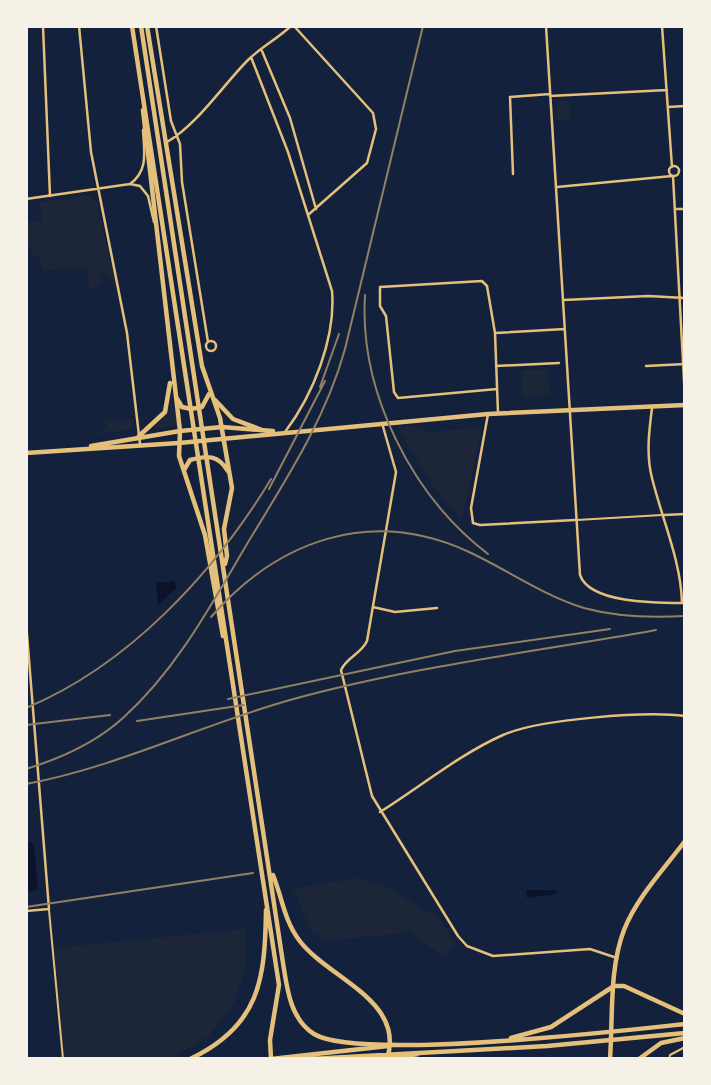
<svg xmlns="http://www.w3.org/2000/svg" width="711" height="1085" font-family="'Sofia Sans Condensed',sans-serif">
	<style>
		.green { fill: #1d2539 }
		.water { fill: #0b132b }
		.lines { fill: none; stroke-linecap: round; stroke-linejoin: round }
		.service { stroke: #e5c07b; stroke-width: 2 }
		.pedestrian { stroke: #e5c07b; stroke-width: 2 }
		.minor { stroke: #e5c07b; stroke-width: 2.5 }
		.secondary { stroke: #e5c07b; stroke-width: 4.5 }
		.primary { stroke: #e5c07b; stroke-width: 4.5 }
		.trunk { stroke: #e5c07b; stroke-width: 4.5 }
		.tram { stroke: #918062; stroke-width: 2 }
		.rail { stroke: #918062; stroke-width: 2 }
	</style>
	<rect width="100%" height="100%" fill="#14213d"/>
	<path class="green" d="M556 101H569L570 120H557Z
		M89 195 97 203 116 288 110 281 112 278 101 273 100 285 89 289 88 268 42 270 41 260C27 252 26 239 26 222L42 221 40 202Z
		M548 369 550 395 522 396 521 370Z
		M172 399 175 413 184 425 154 428 167 412Z
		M134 418 132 429 89 435 94 433V430L96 433 99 430 103 433V428H107L104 420 127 422V419Z
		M415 426 431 432 482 427 462 520 430 482 397 427Z
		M359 878 386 887 439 918 456 944 444 957 410 932 327 941 312 933 293 888Z
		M245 929 246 963 235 1002 209 1036 171 1059H63L54 948Z"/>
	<path class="water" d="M174 581 177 587 158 605 156 583Z
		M26 841 32 842 34 846 38 889 26 893Z
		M526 890H555L557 894 527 898Z"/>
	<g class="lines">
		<path class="service" d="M49 910 63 1059
			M669 1059 670 1055 685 1047"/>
		<path class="pedestrian" d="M577 520 662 515"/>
		<path class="minor" d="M43 26 50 196
			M79 26 91 152 127 333 140 444
			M156 26 171 121 180 144 182 182 208 342
			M294 26 373 113 376 129 367 163 308 215
			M546 26 580 575C590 604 659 603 685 603
			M662 26 672 167
			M262 51 290 118 316 209
			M251 57 288 152 332 291C336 338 313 395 285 432
			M550 96 667 90
			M668 107 685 106
			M167 142C196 126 224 84 248 60 260 48 277 39 291 26
			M669 171a5 5 0 1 1 10 0a5 5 0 1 1-10 0Z
			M513 174 510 97 550 94
			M673 176 685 399
			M130 184C149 170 144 151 143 130
			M557 187 672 176
			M26 199 130 184 140 186 148 196 154 222
			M675 209H685
			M564 300 648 296 685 298
			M495 333 498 413
			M206 346a5 5 0 1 1 10 0a5 5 0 1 1-10 0Z
			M496 366 559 363
			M646 366 685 364
			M497 389 398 398 394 392 386 316 380 306V287L482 281 487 286 495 333 565 329
			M652 408C649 431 646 455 652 478 662 519 681 561 682 603
			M488 414 471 508 473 523 480 525 575 520
			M382 423 396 472 367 641C361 654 347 657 341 670L372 796 458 936 467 946 493 956 590 949 617 958
			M664 515 685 514
			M373 607 395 612 437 608
			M26 622 49 909 26 911
			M380 812C420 787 460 754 503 735 539 719 646 711 685 716"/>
		<path class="secondary" d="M91 446 180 431
			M26 453 179 443
			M610 1059C613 1017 609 969 624 930 637 897 664 869 685 841"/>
		<path class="primary" d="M180 431 222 427 273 431
			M179 443 488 414 685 405"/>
		<path class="trunk" d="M132 26 279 985 270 1040 271 1059
			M141 26 283 963C287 988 290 1019 314 1034 359 1061 620 1031 685 1024
			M147 26 202 366 220 418 232 488 224 529 227 556 225 564
			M143 110 180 431 179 456 205 535 223 636
			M176 397 182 407 191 409 202 407 209 394
			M215 400 233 419 262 430
			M139 436 165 412 170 383
			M184 470 190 460C208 455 218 455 228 471
			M273 875C282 897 284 920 299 940 327 978 406 1000 387 1059
			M511 1038 551 1027 614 986H624L685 1014
			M190 1059C260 1026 265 979 266 910
			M271 1059 388 1046
			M310 1059 547 1046 685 1033
			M386 1059 418 1054
			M639 1059 661 1043 685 1038"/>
		<path class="tram" d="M26 907 253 873"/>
		<path class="rail" d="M365 295C359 392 412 496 488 554
			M320 387 339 334
			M269 489 325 381
			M211 617C279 539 372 507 469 552 508 570 542 595 584 608 617 617 651 618 685 616
			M228 699 455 651 610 629
			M26 708C129 665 214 573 271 479
			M137 721 244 705
			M26 725 110 715
			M26 769C62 758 97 742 124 717 177 669 211 605 247 544 285 481 325 421 345 349L423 26
			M26 784C117 767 201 725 290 700 409 667 534 652 656 630"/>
	</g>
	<rect width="711" height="1085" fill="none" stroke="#f6f1e7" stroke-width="56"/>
</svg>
